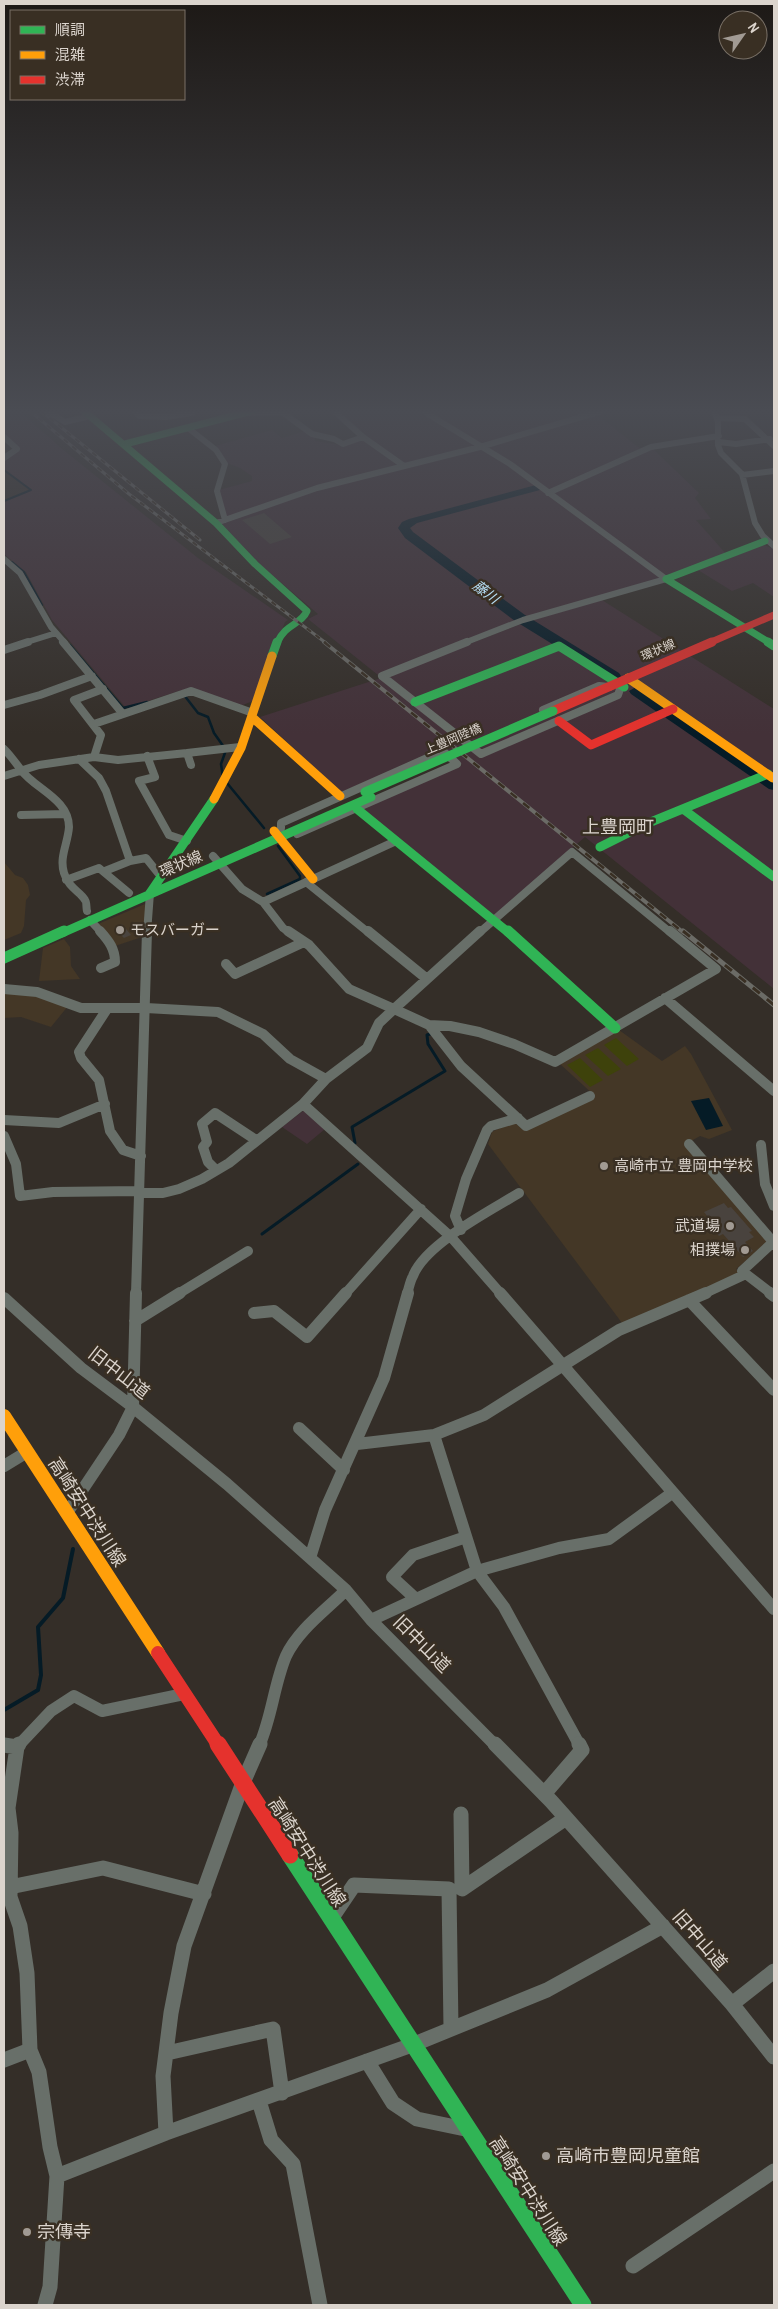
<svg xmlns="http://www.w3.org/2000/svg" width="778" height="2309" font-family="'Archivo Narrow','Noto Sans JP',sans-serif">
	<style>
		.built { fill: #443726 }
		.industrial { fill: #433138 }
		.green { fill: #3e420b }
		.water { fill: #051b26 }
		.lines { fill: none; stroke-linecap: round; stroke-linejoin: round }
		.stream-far3 { stroke: #051b26; stroke-width: 2 }
		.stream-far2 { stroke: #051b26; stroke-width: 2.5 }
		.stream-far1 { stroke: #051b26; stroke-width: 3 }
		.stream { stroke: #051b26; stroke-width: 4 }
		.river { fill: #051b26; fill-rule: evenodd }
		.building { fill: #49433e }
		.street-far4 { stroke: #686f69; stroke-width: 6 }
		.street-far3 { stroke: #686f69; stroke-width: 8 }
		.street-far2 { stroke: #686f69; stroke-width: 10 }
		.street-far1 { stroke: #686f69; stroke-width: 12 }
		.street { stroke: #686f69; stroke-width: 15 }
		.fast-far3 { stroke: #30b455; stroke-width: 7 }
		.fast-far2 { stroke: #30b455; stroke-width: 9 }
		.fast-far1 { stroke: #30b455; stroke-width: 11 }
		.fast { stroke: #30b455; stroke-width: 17 }
		.slow-far1 { stroke: #ff9f0a; stroke-width: 9 }
		.slow { stroke: #ff9f0a; stroke-width: 14 }
		.jam-far3 { stroke: #e5322d; stroke-width: 7 }
		.jam-far2 { stroke: #e5322d; stroke-width: 9 }
		.jam-far1 { stroke: #e5322d; stroke-width: 14 }
		.jam { stroke: #e5322d; stroke-width: 17 }
		.rail-far2-casing { stroke: #6b6b66; stroke-width: 3 }
		.rail-far1-casing { stroke: #6b6b66; stroke-width: 4 }
		.rail-casing { stroke: #6b6b66; stroke-width: 5 }
		.rail-far2 { stroke: #392f23; stroke-width: 2; stroke-dasharray: 5.5; stroke-linecap: butt }
		.rail-far1 { stroke: #392f23; stroke-width: 2.5; stroke-dasharray: 8; stroke-linecap: butt }
		.rail { stroke: #392f23; stroke-width: 3; stroke-dasharray: 9; stroke-linecap: butt }
		.fast-bridge { stroke: #30b455; stroke-width: 9 }
		.poi-dot { fill: #a19a93; stroke: #392f23; stroke-width: 2 }
		.labels { text-anchor: middle; stroke-width: 5; stroke-linejoin: round; paint-order: stroke }
		.far-street-label { font-size: 12px; fill: #dbd4cd; stroke: #392f23 }
		.far-water-label { font-size: 14px; font-style: italic; fill: #b8e1f8; stroke: #392f23 }
		.street-label { font-size: 15px; fill: #dbd4cd; stroke: #392f23 }
		.poi-label { font-size: 15px; fill: #dbd4cd; stroke: #392f23; text-anchor: start }
		.quarter-label { font-size: 18px; fill: #dbd4cd; stroke: #392f23 }
		.near-street-label { font-size: 18px; fill: #dbd4cd; stroke: #392f23 }
		.near-poi-label { font-size: 18px; fill: #dbd4cd; stroke: #392f23; text-anchor: start }
	</style>
	<rect width="100%" height="100%" fill="#342e28"/>
	<path class="built" d="M4 862 15 875 23 878 28 885 30 895 26 900 24 926 21 933 4 940Z
		M145 904V936L115 946 98 924Z
		M64 939 70 947 71 966 80 979 39 981 43 948Z
		M4 991 20 992 68 1006 51 1027 21 1017 4 1018Z
		M619 1030 662 1061 685 1046 691 1054 732 1130 709 1139 700 1136 686 1144 766 1237V1244L736 1269 740 1272 737 1276 622 1323 488 1144 492 1132 496 1130 515 1123 523 1130 595 1096 560 1064Z"/>
	<path class="industrial" d="M4 411H20L61 448 198 558 288 620 285 622 253 701 240 706 195 690H182L126 708 52 620 26 572 4 554V502L32 490 4 469V460L20 449 4 434Z
		M335 411H600L596 414 642 450 651 447 699 493 695 498 711 519 696 520 727 555 605 597 524 618 378 675 308 619 318 614 263 567 221 523 224 514 219 490 252 481V476L240 468 227 463 215 446 272 430 282 438 305 431 315 436V441L342 445 363 438Z
		M764 545 774 549V597L753 583 732 591 698 570Z
		M602 600 774 709V989L585 837 494 916 362 809 462 765 444 749 341 792 260 717 384 677 529 621Z
		M303 1111H306L325 1129 307 1144 282 1127Z"/>
	<path class="green" d="M616 1038 639 1059 627 1066 604 1045Z
		M598 1048 621 1069 608 1076 585 1055Z
		M580 1058 603 1080 590 1087 567 1065Z"/>
	<path class="water" d="M709 1098 723 1126 706 1130 691 1101Z"/>
	<g class="lines">
		<path class="stream-far3" d="M229 411 242 412
			M4 470 31 490 4 501
			M12 562 24 572 42 605"/>
		<path class="stream-far2" d="M70 645 123 708 147 702
			M184 695 198 713 208 717 214 733 226 750 221 764 223 778
			M227 783 264 828
			M267 894 300 879V876L278 846"/>
		<path class="stream-far1" d="M355 1143 352 1127 445 1071 428 1044 427 1035 430 1034
			M262 1234 358 1164"/>
		<path class="stream" d="M4 1710 38 1690 41 1675 38 1627 63 1598 73 1549"/>
		<path class="river" d="M536 485 540 486 542 488 540 490 417 523 410 528 413 532 525 615 619 673 621 676 619 679H609L515 621 405 538 398 528 402 522 409 519Z
			M636 687 667 706 669 709 667 712H676L774 779V790L769 789 666 718 664 715 666 712H657L631 694 629 691Z"/>
	</g>
	<path class="building" d="M264 513 292 537 270 544 242 520Z
		M122 924 131 935 124 938 114 928Z
		M724 1203 728 1208 731 1207 752 1231 749 1232 754 1237 745 1242 753 1251 743 1257 723 1234 719 1236 711 1227 714 1225 704 1212Z"/>
	<g class="lines">
		<path class="street-far4" d="M47 411 65 422 90 416
			M134 411 139 416 166 417 192 413
			M334 411 363 437 404 466
			M423 411 510 464 666 579
			M714 411 718 422V445L721 453 742 474 755 523 763 536 774 546
			M245 413 282 412 312 434 334 439 343 444 363 437
			M717 418 745 419 774 446
			M188 428 216 450 225 464 217 491 225 520
			M4 437 17 449 4 458
			M719 442 736 444 770 439
			M742 475 774 471
			M548 493 651 447 719 436
			M216 523 317 488 480 447 602 411
			M4 559 20 573 51 627 65 643
			M24 643 56 633
			M464 643 523 620 666 579"/>
		<path class="street-far3" d="M63 642 123 714
			M467 642 382 676 481 754 618 695 620 689
			M4 650 28 642
			M4 705 40 695 92 676
			M543 710 599 686 609 687
			M94 724 191 691 253 713
			M4 749C11 756 15 762 21 770 35 789 69 799 69 827 68 843 59 857 64 873 69 889 80 891 85 900 87 902 86 908 87 911
			M187 753 240 747
			M147 756 155 777 139 781 169 835 187 841
			M94 757 101 735 74 700 103 689
			M79 759 99 778 106 791 130 861
			M4 776 39 765 94 757 118 760 187 753 191 765
			M21 815 66 814
			M281 828V823L443 751 457 764 297 834
			M213 856 242 889 263 902 283 928 290 933
			M105 871 130 861 146 858 158 873 165 872
			M66 880 99 868 129 893
			M306 882 369 933
			M263 902 396 841
			M90 920 102 933
			M147 933 150 893
			M479 933 572 852 671 933"/>
		<path class="street-far2" d="M100 931C109 941 115 949 115 962L101 968
			M288 931 309 945 349 989 394 1009
			M368 931 427 979
			M226 964 235 974 304 942
			M4 989 37 992 81 1008H146L218 1012 263 1034 290 1059 326 1079
			M665 998 774 1091
			M107 1009 79 1052 81 1058 99 1080 110 1131 123 1150 141 1156
			M394 1009 429 1025 450 1026 479 1032 514 1044 555 1062 716 969 670 931
			M394 1009 480 931
			M429 1025 461 1066 526 1126 590 1096
			M303 1104 451 1237 501 1294
			M4 1120 59 1123 105 1104
			M4 1136 16 1164 20 1196 53 1192 140 1191
			M689 1144 774 1243
			M761 1145 765 1184 774 1206
			M216 1170 208 1162 203 1147 207 1142 202 1124 215 1113 256 1140
			M140 1193H163L179 1189 202 1179 229 1163 303 1104 326 1079 367 1048 379 1023 394 1009
			M461 1230 455 1216 466 1179 487 1130 491 1126 518 1118
			M136 1294 147 931
			M178 1294 248 1251
			M345 1294 421 1209
			M407 1294C409 1288 410 1281 413 1276 425 1244 490 1211 519 1193
			M703 1294 746 1274
			M772 1294 742 1271 770 1245H774"/>
		<path class="street-far1" d="M500 1293 774 1609
			M770 1293 774 1296
			M4 1298 81 1368 133 1407 227 1484 346 1590 371 1620 496 1746
			M689 1300 774 1390
			M254 1313 274 1311 307 1337 346 1293
			M135 1321 180 1293
			M299 1428 344 1470
			M434 1435 477 1571 504 1607 580 1746
			M357 1444 434 1435 484 1415 619 1330 706 1293
			M4 1466 27 1452
			M67 1513 119 1435 133 1407 136 1293
			M310 1558 325 1510 384 1378 408 1293
			M416 1599 392 1577 413 1555 466 1537
			M371 1620 477 1571 559 1548 609 1539 672 1493
			M4 1745 9 1746
			M18 1746 51 1711 74 1696 102 1711 184 1694
			M259 1746C272 1717 274 1684 286 1656 298 1630 326 1610 346 1590"/>
		<path class="street" d="M19 1744 17 1747 8 1808 11 1833 10 1897 20 1926 27 1973 30 2050 39 2072 50 2147 57 2176 50 2287 45 2305
			M495 1744 551 1801 732 2004 774 2057
			M4 1745 17 1747
			M544 1794 582 1750 579 1744
			M461 1814 462 1889 566 1818
			M5 1888 103 1868 204 1894
			M331 1919 354 1885 449 1889 451 2029
			M732 2004 774 1971
			M167 2053 273 2029 282 2093
			M4 2060 30 2050
			M367 2061 393 2103 417 2119 465 2129
			M259 2101 271 2140 293 2164 320 2305
			M166 2133 163 2076 171 2013 184 1946 242 1785 260 1744
			M57 2176 166 2133 412 2045 547 1990 663 1926
			M633 2266 774 2171"/>
		<path class="fast-far3" d="M84 411 216 523 255 564 307 611C301 625 286 623 277 643
			M125 444 252 411
			M666 579 770 643
			M666 579 765 541"/>
		<path class="fast-far2" d="M768 642 774 646
			M272 656 277 642
			M415 702 559 646 624 687
			M357 809 509 933
			M683 809 774 877
			M600 847 646 824 768 774
			M150 893 214 799
			M62 933 371 797"/>
		<path class="fast-far1" d="M508 931 615 1028
			M4 958 64 931"/>
		<path class="fast" d="M290 1855 583 2305"/>
		<path class="slow-far1" d="M628 678 773 778
			M252 717 340 796
			M214 799 241 748 272 656
			M274 831 313 879"/>
		<path class="slow" d="M4 1416 158 1653"/>
		<path class="jam-far3" d="M709 643 774 615"/>
		<path class="jam-far2" d="M553 711 712 642
			M559 721 591 745 673 709"/>
		<path class="jam-far1" d="M158 1653 219 1746"/>
		<path class="jam" d="M218 1744 290 1855"/>
		<defs>
			<path id="rail-far2" d="M30 411 129 494 326 643
				M41 411 200 540"/>
			<path id="rail-far1" d="M324 642 684 933"/>
			<path id="rail" d="M683 931 774 1005"/>
		</defs>
		<use href="#rail-far2" class="rail-far2-casing"/>
		<use href="#rail-far1" class="rail-far1-casing"/>
		<use href="#rail" class="rail-casing"/>
		<use href="#rail-far2" class="rail-far2"/>
		<use href="#rail-far1" class="rail-far1"/>
		<use href="#rail" class="rail"/>
		<path class="fast-bridge" d="M365 792 553 711"/>
	</g>
	<linearGradient id="sky" x2="0" y2="1"><stop stop-color="#1d1916"/><stop offset="0.56" stop-color="#4a4c53"/><stop offset="1" stop-color="#4a4c53" stop-opacity="0"/></linearGradient>
	<rect width="778" height="734" fill="url(#sky)"/>
	<g class="poi-dot">
		<circle cx="120" cy="930" r="5"/>
		<circle cx="604" cy="1166" r="5"/>
		<circle cx="730" cy="1226" r="5"/>
		<circle cx="745" cy="1250" r="5"/>
		<circle cx="546" cy="2156" r="5"/>
		<circle cx="27" cy="2232" r="5"/>
	</g>
	<g class="labels">
		<g class="far-street-label">
			<text transform="translate(658 650) rotate(-23)" y="4">環状線</text>
			<text transform="translate(453 739) rotate(-23)" y="4">上豊岡陸橋</text>
		</g>
		<g class="far-water-label">
			<text transform="translate(486 592) rotate(37)" y="5">藤川</text>
		</g>
		<g class="street-label">
			<text transform="translate(181 864) rotate(-23)" y="5">環状線</text>
		</g>
		<g class="poi-label">
			<text x="130" y="935">モスバーガー</text>
			<text x="614" y="1171">高崎市立 豊岡中学校</text>
			<text x="720" y="1231" text-anchor="end">武道場</text>
			<text x="735" y="1255" text-anchor="end">相撲場</text>
		</g>
		<g class="quarter-label">
			<text x="618" y="833">上豊岡町</text>
		</g>
		<g class="near-street-label">
			<text transform="translate(119 1373) rotate(38)" y="6">旧中山道</text>
			<text transform="translate(87 1512) rotate(57)" y="6">高崎安中渋川線</text>
			<text transform="translate(422 1644) rotate(45)" y="6">旧中山道</text>
			<text transform="translate(307 1852) rotate(57)" y="6">高崎安中渋川線</text>
			<text transform="translate(700 1940) rotate(49)" y="6">旧中山道</text>
			<text transform="translate(528 2191) rotate(57)" y="6">高崎安中渋川線</text>
		</g>
		<g class="near-poi-label">
			<text x="556" y="2162">高崎市豊岡児童館</text>
			<text x="37" y="2238">宗傳寺</text>
		</g>
	</g>
	<rect width="778" height="2309" fill="none" stroke="#dbd4cd" stroke-width="10"/>
	<rect x="10" y="10" width="175" height="90" fill="#392f23" stroke="#7a7167"/>
	<rect x="20" y="26" width="25" height="8" fill="#30b455" stroke="#7a7167"/>
	<text x="55" y="35" font-size="15" fill="#dbd4cd">順調</text>
	<rect x="20" y="51" width="25" height="8" fill="#ff9f0a" stroke="#7a7167"/>
	<text x="55" y="60" font-size="15" fill="#dbd4cd">混雑</text>
	<rect x="20" y="76" width="25" height="8" fill="#e5322d" stroke="#7a7167"/>
	<text x="55" y="85" font-size="15" fill="#dbd4cd">渋滞</text>
	<g transform="translate(743 35) rotate(56)"><circle r="24" fill="#392f23" stroke="#7a7167"/>
	<path d="M0-4L9 19L0 12L-9 19Z" fill="#a19a93"/>
	<text y="-8" font-size="14" font-weight="bold" text-anchor="middle" fill="#dbd4cd">N</text>
	</g>
</svg>
